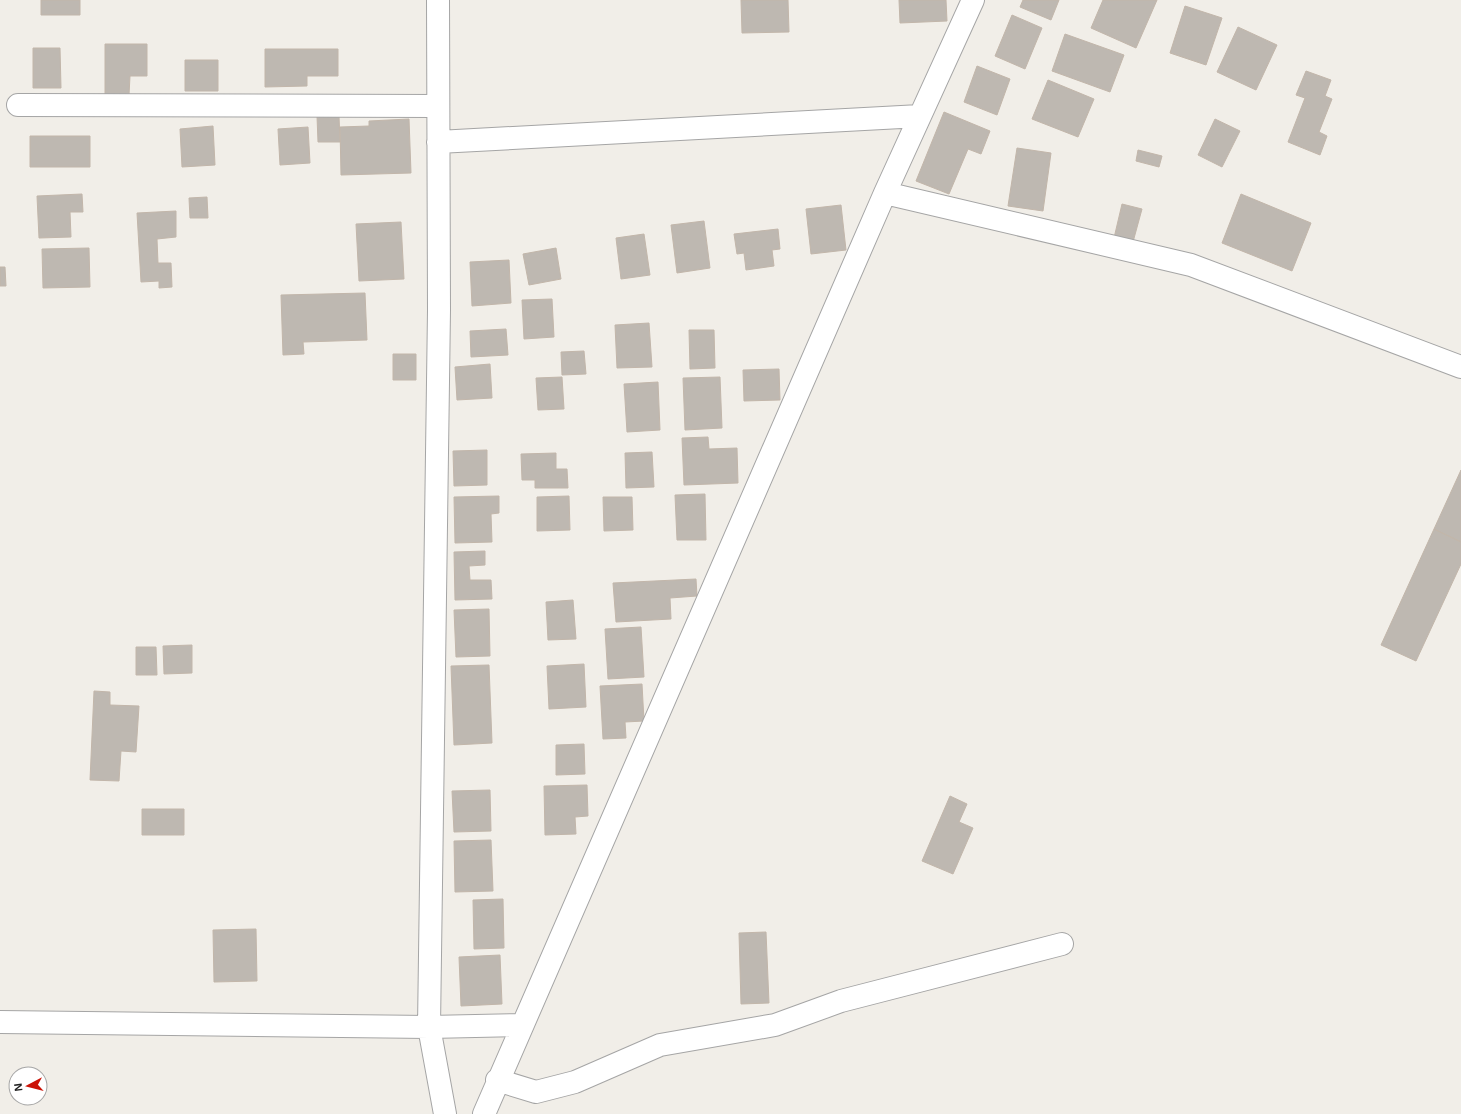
<svg xmlns="http://www.w3.org/2000/svg" width="1461" height="1114" font-family="Helvetica,sans-serif">
	<style>
		.building { fill: #beb8b1; stroke: #c2b6aa }
		.lines { fill: none; stroke-linecap: round; stroke-linejoin: round }
		.street-casing { stroke: #a5a5a5; stroke-width: 24 }
		.street { stroke: #fff; stroke-width: 22 }
	</style>
	<rect width="100%" height="100%" fill="#f1eee8"/>
	<path class="building" d="M41 0H80V15H41Z
		M741 0H788L789 32 742 33Z
		M899 0H946L947 21 900 23Z
		M1023 0H1059L1051 20 1020 7Z
		M1103 0H1157L1136 48 1091 28Z
		M1185 6 1222 18 1206 65 1170 53Z
		M1012 15 1042 28 1025 69 995 56Z
		M1238 27 1277 45 1256 90 1217 72Z
		M1065 34 1124 55 1110 92 1052 71Z
		M105 44H147V76H130L129 95H105Z
		M33 48H60L61 88H33Z
		M265 49H338V76H307V86L265 87Z
		M185 60H218V91H185Z
		M977 66 1010 79 997 115 964 102Z
		M1306 71 1331 80 1325 96 1332 99 1319 132 1327 136 1320 155 1288 142 1305 98 1296 95Z
		M1048 80 1094 99 1078 137 1032 119Z
		M944 112 990 131 981 154 968 149 949 194 916 181Z
		M317 116H339L340 142H318Z
		M409 119 411 173 341 175 340 127 369 126V121Z
		M1215 119 1240 131 1222 167 1198 155Z
		M213 126 215 165 182 167 180 129Z
		M308 127 310 163 280 165 278 129Z
		M30 136H90V167H30Z
		M1017 148 1051 153 1043 211 1008 206Z
		M1138 150 1162 156 1159 167 1136 161Z
		M82 194 83 212H70L71 237 39 238 37 196Z
		M1241 194 1311 223 1292 271 1222 243Z
		M207 197 208 218H190L189 198Z
		M1122 204 1142 209 1133 242 1114 238Z
		M841 205 846 250 811 254 806 209Z
		M176 211V237L157 239 158 263H171L172 287 159 288V281L141 282 137 213Z
		M704 221 710 268 677 273 671 225Z
		M401 222 404 279 359 281 356 224Z
		M778 229 780 249 772 250 774 266 746 270 744 253 737 254 734 234Z
		M644 234 650 275 621 279 616 238Z
		M89 248 90 287 43 288 42 249Z
		M556 248 561 279 529 285 523 254Z
		M509 260 511 303 472 306 470 262Z
		M0 267H5L6 286H0Z
		M365 293 367 340 303 342 304 354 283 355 281 295Z
		M552 299 554 337 524 339 522 300Z
		M649 323 652 367 617 368 615 325Z
		M506 329 508 355 471 357 470 331Z
		M689 330H714L715 368 690 369Z
		M584 351 586 374 562 375 561 352Z
		M393 354H416V380H393Z
		M490 364 492 398 457 400 455 367Z
		M779 369 780 400 744 401 743 370Z
		M562 377 564 409 538 410 536 378Z
		M720 377 722 428 685 430 683 378Z
		M658 382 660 430 627 432 624 384Z
		M708 437 709 449 737 448 738 483 684 485 682 438Z
		M487 450V485L454 486 453 451Z
		M652 452 654 487 626 488 625 453Z
		M556 453V469H567L568 488H535V480H522L521 454Z
		M1461 470V542L1434 529Z
		M705 494 706 540H677L675 495Z
		M499 496V513L491 514 492 542 455 543 454 497Z
		M569 496 570 530 537 531V497Z
		M603 497H632L633 530 604 531Z
		M1434 529 1461 542V564L1416 661 1381 645Z
		M485 551V565L469 566 470 580H491L492 599 455 600 454 552Z
		M696 579 697 596 670 598 671 619 616 622 613 583Z
		M573 600 576 639 548 640 546 602Z
		M489 609 490 656 456 657 454 610Z
		M641 627 644 677 608 679 605 629Z
		M192 645V673L164 674 163 646Z
		M136 647H156L157 675H136Z
		M584 664 586 707 549 709 547 666Z
		M489 665 492 743 454 745 451 666Z
		M642 684 644 721 625 722 626 738 603 739 600 686Z
		M94 691 110 692V705L139 706 136 752 121 751 119 781 90 780Z
		M584 744 585 774 556 775V745Z
		M587 785 588 816 575 817 576 834 545 835 544 786Z
		M490 790 491 831 454 832 452 791Z
		M950 796 967 804 959 822 973 828 953 874 922 861Z
		M142 809H184V835H142Z
		M491 840 493 891 455 892 454 841Z
		M503 899 504 948 474 949 473 900Z
		M256 929 257 981 214 982 213 930Z
		M766 932 769 1003 741 1004 739 933Z
		M500 955 502 1004 461 1006 459 957Z"/>
	<g class="lines">
		<defs>
			<path id="street" d="M438 0 439 310 429 1027 445 1114
				M18 105 438 106
				M438 142 920 116
				M885 193 1191 265 1461 367
				M0 1022 429 1027 521 1025
				M497 1080 536 1092 575 1082 660 1045 775 1025 841 1001 1062 944
				M484 1114 885 193 973 0"/>
		</defs>
		<use href="#street" class="street-casing"/>
		<use href="#street" class="street"/>
	</g>
	<g transform="translate(28 1086) rotate(263)"><circle r="19" fill="#ffffff" stroke="#a6a6a6"/>
	<path d="M0-3L7 15L0 10L-7 15Z" fill="#cb1206"/>
	<text y="-6" font-size="11" font-weight="bold" text-anchor="middle" fill="#212121">N</text>
	</g>
</svg>
